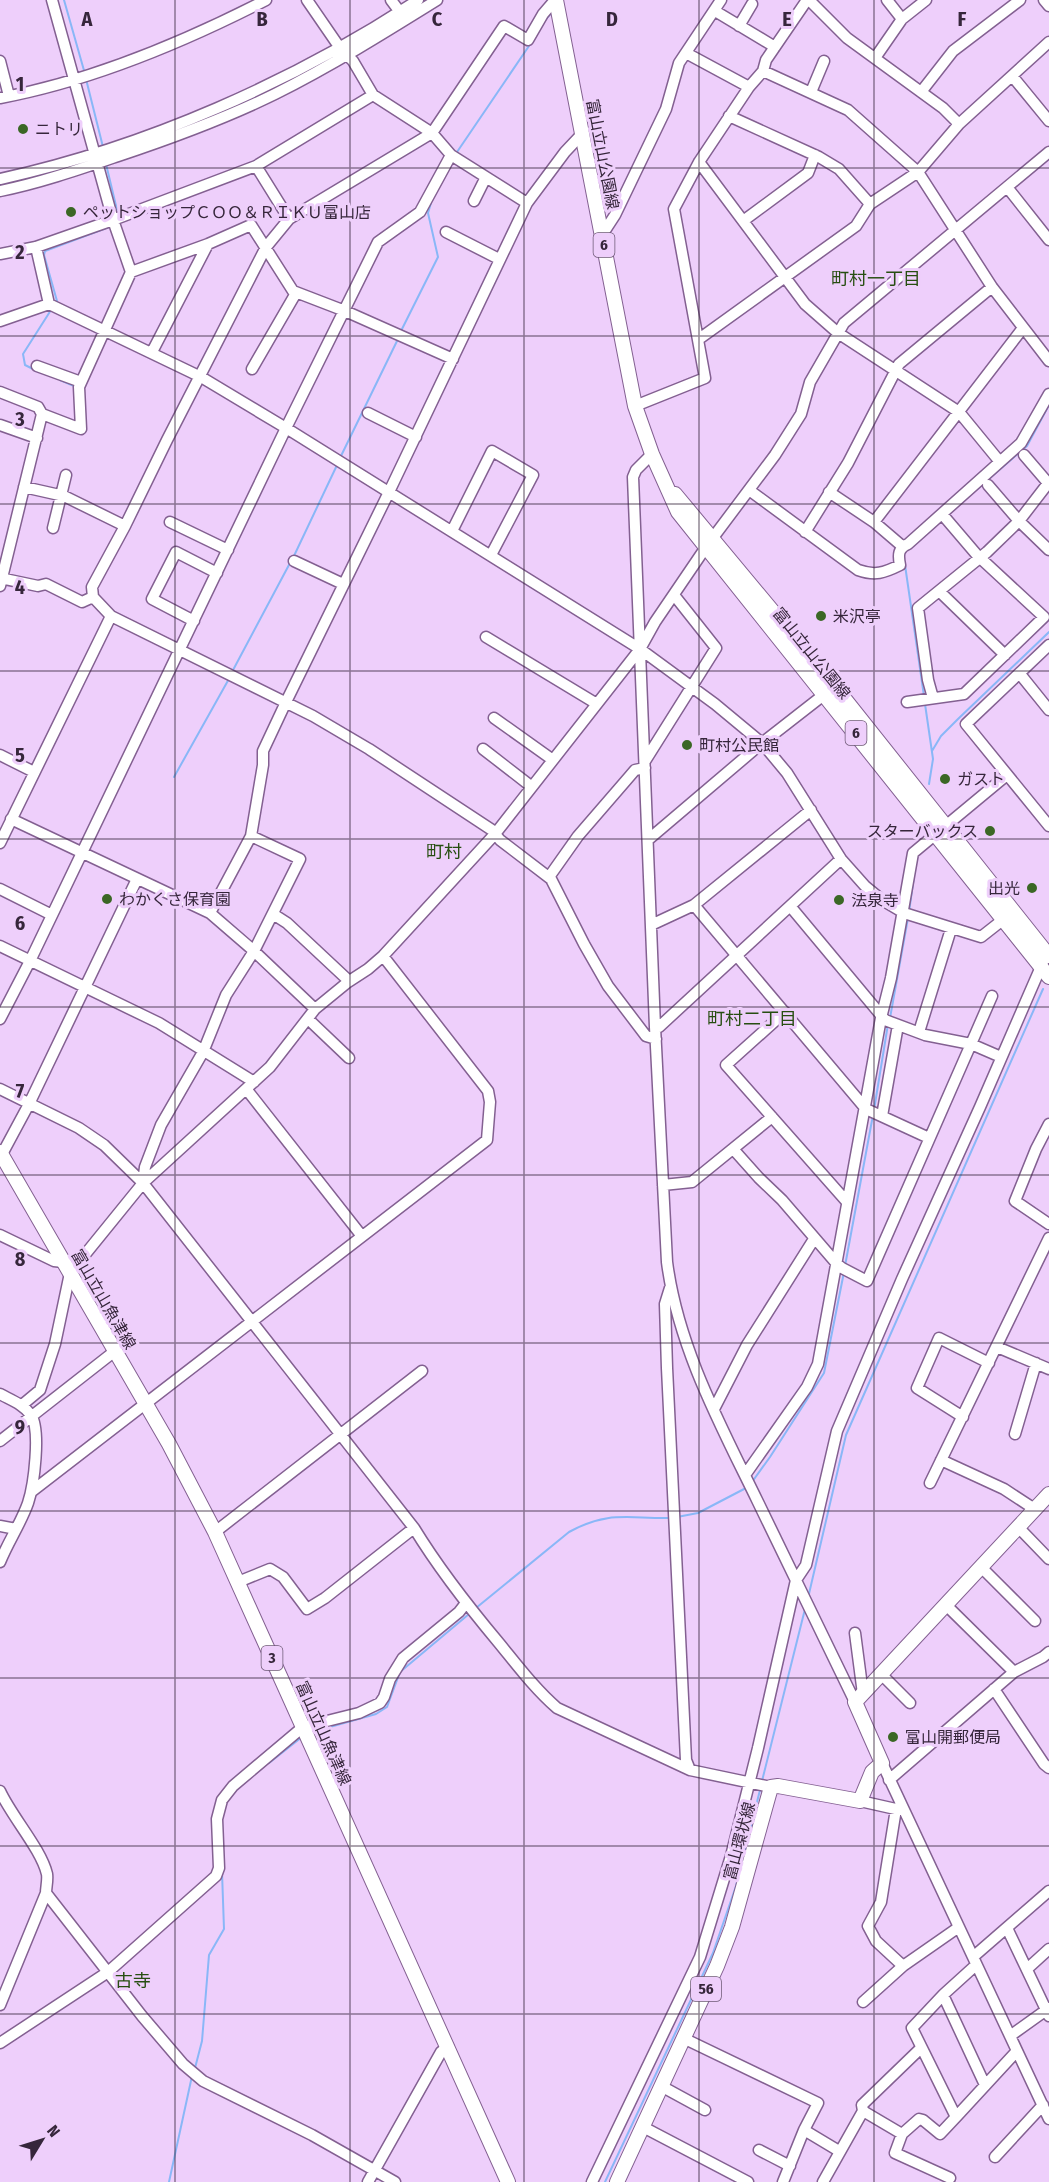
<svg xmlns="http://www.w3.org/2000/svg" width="1049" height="2182" font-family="'Fira Sans Condensed','Noto Sans JP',sans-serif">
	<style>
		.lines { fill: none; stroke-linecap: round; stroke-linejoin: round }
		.stream { stroke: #89b7f7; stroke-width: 2 }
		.minor-casing { stroke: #836091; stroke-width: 13 }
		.major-casing { stroke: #836091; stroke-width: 16 }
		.minor { stroke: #fff; stroke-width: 10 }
		.major { stroke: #fff; stroke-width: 14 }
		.grid { fill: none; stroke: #36263b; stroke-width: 1.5; stroke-opacity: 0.55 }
		.poi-dot { fill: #3b6725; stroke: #eecffb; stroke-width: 2 }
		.labels { text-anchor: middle; stroke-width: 6; stroke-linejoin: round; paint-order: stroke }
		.shield { fill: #eecffb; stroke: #6d5975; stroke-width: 1.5 }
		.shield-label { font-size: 15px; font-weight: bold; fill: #36263b }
		.poi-label { font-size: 16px; fill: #36263b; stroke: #eecffb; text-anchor: start }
		.street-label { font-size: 16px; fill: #36263b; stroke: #eecffb }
		.neighbourhood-label { font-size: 18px; fill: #274e11; stroke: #eecffb }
		.grid-label { font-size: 20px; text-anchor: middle; font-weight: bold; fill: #36263b; stroke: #eecffb; stroke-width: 6; stroke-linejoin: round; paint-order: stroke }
	</style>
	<rect width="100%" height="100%" fill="#eecffb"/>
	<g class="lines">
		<path class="stream" d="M64 0 85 74
			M545 20 553 11
			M86 79 103 147
			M455 155 531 43
			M106 164 117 210 116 214
			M56 303 57 301 44 255 45 251 109 227 111 224
			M401 331 438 257 428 213 431 203
			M33 369 25 365 23 354 51 310
			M60 380 74 386
			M340 458 398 339
			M976 490 1027 446 1049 405
			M293 558 338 463
			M905 565 924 696
			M232 672 290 563
			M925 704 933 759 929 784
			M932 751 941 736 958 719 1049 632
			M174 777 230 677
			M909 912 914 876
			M890 1018 908 918
			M874 1110 888 1024
			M845 1266 873 1115
			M752 1482 770 1457 824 1373 844 1272
			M677 1517 698 1513 746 1488
			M808 1598 846 1435 1043 989
			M476 1608 569 1532C609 1510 629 1519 671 1518
			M312 1732 376 1714 387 1707 400 1672 469 1614
			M269 1763 302 1737
			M762 1781 805 1609
			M195 2068 202 2041 209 1955 224 1929 222 1872
			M169 2182 192 2076
			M605 2182 713 1953 736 1886 760 1790"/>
		<defs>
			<path id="minor" d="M307 0 340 48 353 61 373 95 432 133 451 155 527 203
				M391 0 400 12
				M555 0 543 14 528 40 504 26 432 133 289 219 266 247 167 440 125 526 92 587 93 597 111 616 313 716 369 749 492 830 500 840 551 879 584 944 608 986 646 1036 656 1039
				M809 0 847 38 943 108 959 124
				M887 0 902 19
				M1044 0 1049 6
				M715 11 775 47
				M739 26 752 4
				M686 53 749 87
				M875 58 902 19 926 0
				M0 61 9 96
				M763 71 848 110 918 172 992 287 1049 361
				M1013 77 1049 121
				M811 92 824 61
				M921 92 953 51 1020 0
				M0 98C91 81 184 42 266 0
				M729 116 819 157 839 169 870 204
				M699 162 805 304 838 333 959 412 1000 462
				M256 166 289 219
				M0 179C146 147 293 82 418 0
				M1007 187 1049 240
				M0 191C40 183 80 169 118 156 172 138 224 119 275 94 331 66 384 33 437 0
				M474 201 486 177
				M743 221 808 173 815 155
				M446 232 499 259
				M602 235 615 215 666 109 679 63 721 0
				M36 247 49 304
				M0 254 36 247 113 220 256 166 373 95
				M131 272 208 244 251 225 293 291 345 311 453 359
				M0 321 49 304 201 377 286 428 640 649 715 704 762 743 787 773 841 859 865 886 882 900 904 913 981 937 1009 915
				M699 339 856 226 870 204 918 172 959 124 1049 42
				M152 352 208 244
				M37 366 81 382
				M252 369 296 293
				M0 392 38 407 42 414
				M635 406 705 378 674 209 699 162 749 87 763 71 766 60 807 0
				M368 413 416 437
				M0 425 37 438
				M652 454 636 470 633 477 655 1027 667 1262C678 1347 720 1424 757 1500 790 1567 822 1635 855 1702
				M1024 455 1048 483
				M988 485 1019 521 1049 550
				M24 487 64 496 125 526
				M749 490 858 570C875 576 884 573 900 565 898 555 898 548 908 544L1021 443 1049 394
				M829 492 874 522 902 546
				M170 522 228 550
				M874 522 1023 328
				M53 528 66 475
				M452 531 492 451 533 475 491 555
				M805 532 848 463 899 364 992 287
				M294 561 343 584
				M0 578 38 586 46 584 82 602 93 597
				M0 586 42 414 81 429 79 387 131 272 113 220 52 0
				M939 591 1005 655
				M194 621 152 599 176 552 217 573
				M486 637 597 704
				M1049 645 966 724 1049 826
				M1020 674 1049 710
				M933 698 928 680 918 608 987 552 1019 521 1049 482
				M907 702 964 694 1044 617 977 555 942 514
				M494 718 553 760
				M483 749 532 787
				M0 755 34 772
				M645 761 716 648 674 595
				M11 819 210 913 254 951 315 1009
				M649 839 762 743 830 690
				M0 843 111 616
				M549 877 578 836 629 777 635 770 645 768
				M0 889 52 915
				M694 905 866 1109 929 1138
				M210 913 251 836 263 765V751L286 702 389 492 527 203 565 152 582 134
				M273 914 287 923 349 981
				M651 925 694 905 811 810
				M0 946 159 1023 254 1082
				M992 996 971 1044 1001 1057
				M785 1012 726 1065 847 1202
				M0 1019 30 961 286 428 378 242 420 212 451 155
				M308 1019 349 1058
				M655 1027H659L841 859
				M919 1032 951 929
				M0 1089 79 1128 104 1145 143 1183 414 1528C439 1569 468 1606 499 1643 517 1665 535 1689 557 1708L690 1770 771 1787
				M247 1090 361 1235
				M882 1116 898 1025
				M1049 1124 1036 1149 1015 1201 1049 1224
				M734 1150 759 1178 782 1200 837 1264 842 1268 867 1281 971 1044 925 1035 885 1020 790 906
				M0 1158 29 1104 137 879
				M143 1183 145 1167 161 1125 203 1052 226 995 254 951 300 859 251 836
				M663 1185 692 1182 772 1117
				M0 1235 54 1261 63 1262
				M670 1288 665 1304 667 1368 686 1760 690 1770
				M997 1347 1049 1369
				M0 1394C11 1400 23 1404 31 1415 41 1430 34 1485 28 1503 21 1523 8 1542 0 1562
				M22 1405 40 1390 55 1344 70 1273 143 1183 270 1067 315 1009 348 982 368 969 383 956 495 834 640 649 655 622 706 547 775 455 801 414 810 382 844 323 1049 152
				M714 1409 747 1345 814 1239
				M963 1417 917 1388 939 1338 989 1363
				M1015 1434 1036 1363
				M0 1441 115 1351
				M941 1460 1004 1489 1036 1510
				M745 1475 807 1387 818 1364 881 1018 891 978 913 853 1007 775
				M930 1483 1049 1238
				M31 1492 487 1140 490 1102 488 1091 383 956
				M0 1526 16 1529
				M1019 1528 1049 1559
				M215 1532 422 1371
				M981 1567 1035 1621
				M238 1582 270 1569 283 1577 307 1609 325 1598 414 1528
				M946 1605 1014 1672
				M855 1633 863 1694
				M881 1674 910 1703
				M994 1689 1044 1764 1049 1768
				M882 1763 1049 2119
				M889 1780 1014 1672 1043 1657 1049 1652
				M0 1791C12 1817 41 1849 47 1874 48 1880 46 1887 46 1893L0 2005
				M860 1801 900 1810
				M896 1809 881 1902 868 1926 876 1941 903 1966
				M46 1893 142 2016 183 2064 203 2081 312 2135 395 2182
				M1007 1928 1049 2016
				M973 1957 1049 1891
				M976 1965 944 1994 912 2028 956 2117 1017 2051
				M1027 1969 1049 1949
				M944 1997 985 2085
				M863 2002 903 1966 959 1927
				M1010 2036 1049 2008
				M683 2038 818 2103 804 2130 783 2182
				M0 2043 108 1972 216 1876 219 1868 217 1819 222 1800 233 1786 303 1727 359 1713 380 1703 384 1697 390 1679 403 1658 459 1612 466 1603
				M661 2086 705 2110
				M863 2111 902 2134 919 2119 923 2120 940 2134 956 2117
				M643 2127 748 2182
				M804 2130 839 2151
				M902 2134 895 2153 950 2178
				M759 2150 790 2166
				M995 2157 1043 2105
				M368 2182 441 2052 448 2046
				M592 2182 700 1957 731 1856 758 1748 796 1580 806 1565 837 1431 902 1279 980 1107 1043 962
				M823 2182 863 2111 862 2105 921 2048"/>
			<path id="major" d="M556 0 635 406 652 454 678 512 1049 977
				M675 494 824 673 1049 956
				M0 1152 169 1444 215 1532 508 2182
				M617 2182 717 1966 732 1927 771 1787 778 1786 860 1801 872 1772 882 1763 855 1702 1049 1494"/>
		</defs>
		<use href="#minor" class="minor-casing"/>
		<use href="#major" class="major-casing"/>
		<use href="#minor" class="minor"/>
		<use href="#major" class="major"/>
	</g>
	<path class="grid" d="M175 0V2182M350 0V2182M524 0V2182M699 0V2182M874 0V2182M0 168H1049M0 336H1049M0 504H1049M0 671H1049M0 839H1049M0 1007H1049M0 1175H1049M0 1343H1049M0 1511H1049M0 1678H1049M0 1846H1049M0 2014H1049"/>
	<g class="poi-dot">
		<circle cx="23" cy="129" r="6"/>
		<circle cx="71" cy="212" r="6"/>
		<circle cx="821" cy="616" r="6"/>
		<circle cx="687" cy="745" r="6"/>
		<circle cx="945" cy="779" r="6"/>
		<circle cx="990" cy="831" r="6"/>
		<circle cx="1032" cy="888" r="6"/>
		<circle cx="107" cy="899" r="6"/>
		<circle cx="839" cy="900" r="6"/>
		<circle cx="893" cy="1737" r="6"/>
	</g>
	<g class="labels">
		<g class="shield">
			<rect x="593.5" y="233" width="21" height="24" rx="4.5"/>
			<rect x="845.5" y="721" width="21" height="24" rx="4.5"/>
			<rect x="261.5" y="1646" width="21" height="24" rx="4.5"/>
			<rect x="691" y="1977" width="30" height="24" rx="4.5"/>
		</g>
		<g class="shield-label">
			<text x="604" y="250">6</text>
			<text x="856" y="738">6</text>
			<text x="272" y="1663">3</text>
			<text x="706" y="1994">56</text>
		</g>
		<g class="poi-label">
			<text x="35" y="135">ニトリ</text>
			<text x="83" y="218">ペットショップＣＯＯ＆ＲＩＫＵ富山店</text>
			<text x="833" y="622">米沢亭</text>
			<text x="699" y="751">町村公民館</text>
			<text x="957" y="785">ガスト</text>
			<text x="978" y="837" text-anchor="end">スターバックス</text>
			<text x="1020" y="894" text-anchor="end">出光</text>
			<text x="119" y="905">わかくさ保育園</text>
			<text x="851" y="906">法泉寺</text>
			<text x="905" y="1743">富山開郵便局</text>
		</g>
		<g class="street-label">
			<text transform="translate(603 154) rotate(79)" y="6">富山立山公園線</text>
			<text transform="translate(812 653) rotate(51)" y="6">富山立山公園線</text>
			<text transform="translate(104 1299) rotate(60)" y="6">富山立山魚津線</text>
			<text transform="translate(324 1733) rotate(66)" y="6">富山立山魚津線</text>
			<text transform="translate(739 1841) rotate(-75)" y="6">富山環状線</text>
		</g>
		<g class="neighbourhood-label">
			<text x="876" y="285">町村一丁目</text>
			<text x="444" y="858">町村</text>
			<text x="752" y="1025">町村二丁目</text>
			<text x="133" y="1987">古寺</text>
		</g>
	</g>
	<g class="grid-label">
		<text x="87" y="26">A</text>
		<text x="262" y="26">B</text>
		<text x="437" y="26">C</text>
		<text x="612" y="26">D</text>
		<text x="787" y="26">E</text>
		<text x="962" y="26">F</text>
		<text x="20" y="91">1</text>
		<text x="20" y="259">2</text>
		<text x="20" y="426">3</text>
		<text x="20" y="594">4</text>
		<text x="20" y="762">5</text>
		<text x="20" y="930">6</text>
		<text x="20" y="1098">7</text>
		<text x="20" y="1266">8</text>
		<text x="20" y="1434">9</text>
	</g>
	<g transform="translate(42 2140) rotate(52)" stroke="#eecffb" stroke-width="4.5" paint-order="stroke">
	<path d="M0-4.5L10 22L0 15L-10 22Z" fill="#36263b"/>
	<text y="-9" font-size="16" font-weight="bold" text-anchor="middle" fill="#36263b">N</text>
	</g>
</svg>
